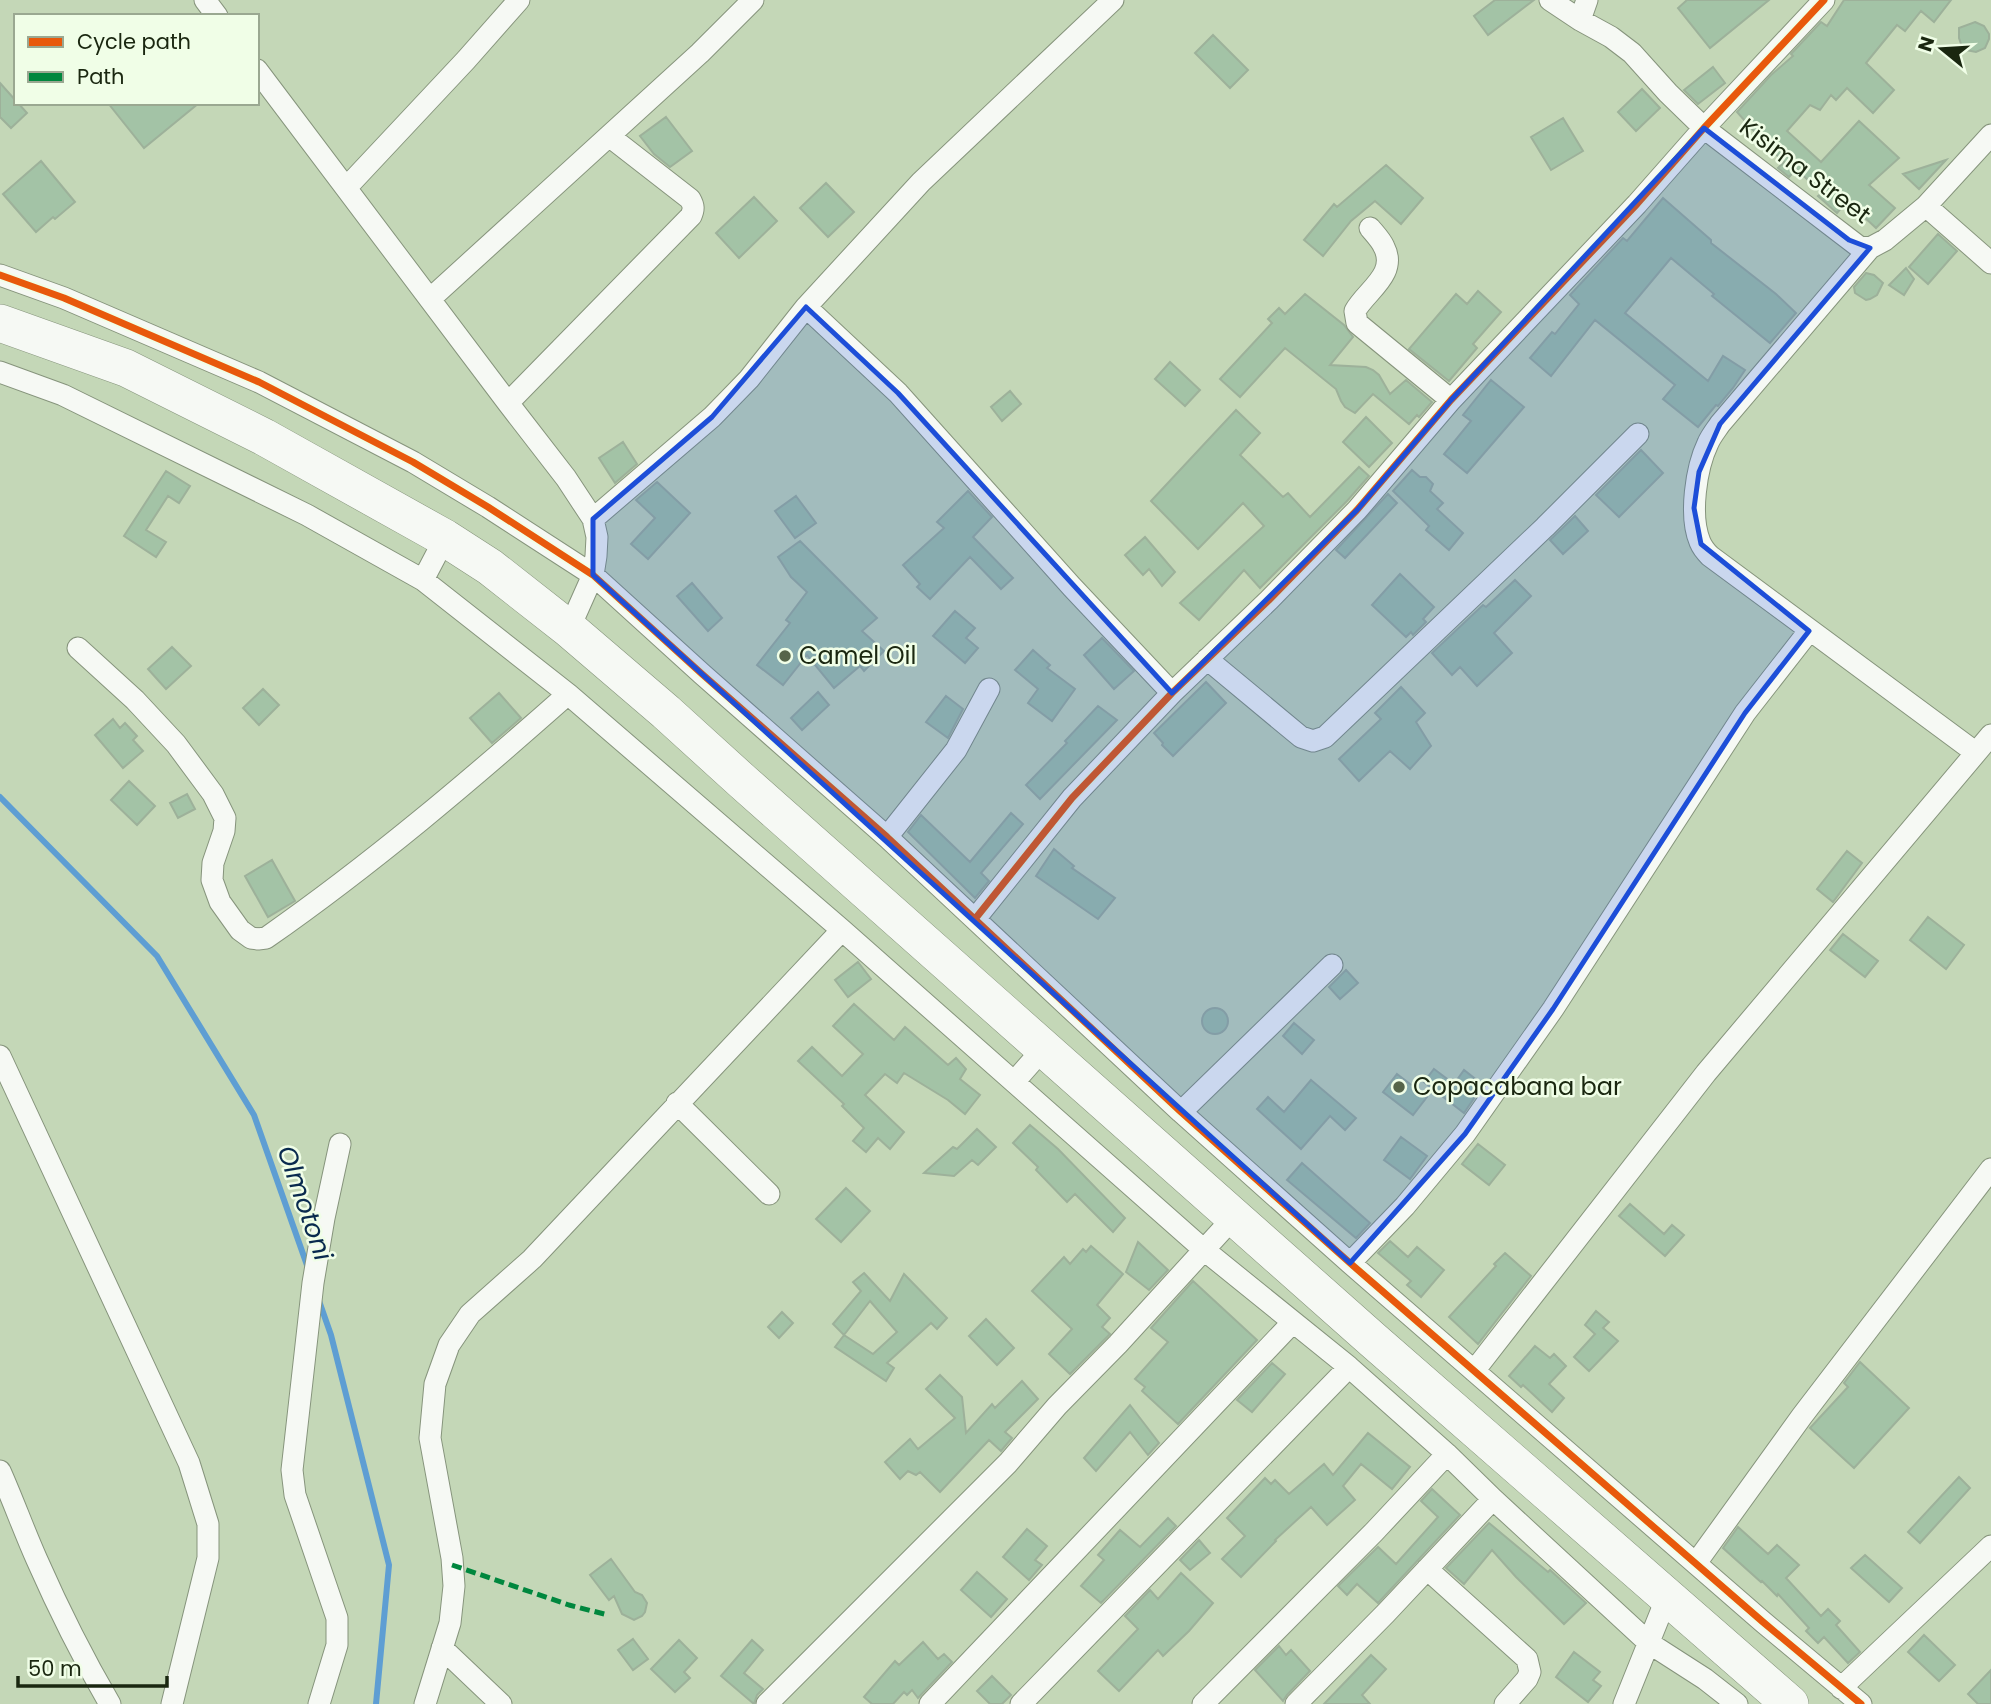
<svg xmlns="http://www.w3.org/2000/svg" width="1991" height="1704" font-family="Poppins,sans-serif">
	<style>
		.lines { fill: none; stroke-linecap: round; stroke-linejoin: round }
		.stream { stroke: #5e9ed3; stroke-width: 6 }
		.building { fill: #a3c3a6; stroke: #9db19a; stroke-width: 2; fill-rule: evenodd }
		.street-casing { stroke: #86947c; stroke-width: 23 }
		.highway-casing { stroke: #86947c; stroke-width: 38 }
		.street { stroke: #f6f9f4; stroke-width: 21 }
		.highway { stroke: #f6f9f4; stroke-width: 37 }
		.quiet { stroke: #00873e; stroke-width: 5; stroke-dasharray: 10 5; stroke-linecap: butt }
		.cycleway-casing { stroke: #f0fee7; stroke-width: 11 }
		.cycleway { stroke: #e8590c; stroke-width: 7 }
		.marked { fill: #1d4ed8; fill-opacity: 0.2; stroke: #1d4ed8; stroke-width: 5; stroke-linejoin: round }
		.poi-dot { fill: #56654a; stroke: #f0fee7; stroke-width: 2.5 }
		.labels { text-anchor: middle; stroke-width: 5; stroke-linejoin: round; paint-order: stroke }
		.street-label { font-size: 24px; fill: #1a2710; stroke: #f0fee7 }
		.poi-label { font-size: 24px; fill: #1a2710; stroke: #f0fee7; text-anchor: start }
		.water-label { font-size: 26px; font-style: italic; fill: #092a4e; stroke: #f0fee7 }
	</style>
	<rect width="100%" height="100%" fill="#c4d7b7"/>
	<g class="lines">
		<path class="stream" d="M0 797 157 956 254 1115 308 1268
			M318 1298 331 1335 389 1565 376 1704"/>
	</g>
	<path class="building" d="M1495 0H1534L1488 35 1474 16Z
		M1687 0H1769L1710 48 1678 8Z
		M1844 0H1951L1934 22 1921 11 1905 31 1897 25 1866 63 1894 90 1873 113 1847 88 1836 100 1831 95 1820 110 1810 105 1787 131 1821 162 1859 121 1899 158 1869 185 1895 208 1876 228 1847 201 1837 213 1818 196 1822 193 1796 169 1789 177 1778 168 1784 162 1768 147 1737 112 1771 75 1793 56 1791 54 1821 22 1827 26Z
		M1975 22 1984 26 1989 34V39L1985 48 1976 52 1966 50 1962 47 1959 38V28Z
		M1213 35 1248 70 1230 88 1195 53Z
		M1713 67 1725 83 1698 104 1684 90Z
		M0 83 16 101V103H18L27 113 11 128 0 117Z
		M1642 89 1660 108 1636 131 1618 112Z
		M108 103H199L144 148Z
		M666 117 692 151 670 167 654 154 640 136Z
		M1563 118 1583 151 1551 170 1531 137Z
		M1946 160 1919 189 1903 174Z
		M41 161 75 202 55 219 53 217 36 232 3 194Z
		M1386 165 1423 198 1401 224 1375 201 1351 221 1323 256 1304 240 1334 204 1337 207Z
		M826 183 854 212 828 237 800 208Z
		M754 197 777 221 739 258 716 233Z
		M1663 198 1711 240V243L1776 294 1796 313 1770 343 1712 296 1714 294 1671 258 1625 313 1708 381 1723 356 1745 370 1733 388 1718 406 1716 405 1698 427 1663 399 1675 385 1595 320 1551 376 1530 358 1552 332 1555 334 1579 304 1570 295 1623 238 1627 241Z
		M1938 234 1957 251 1928 284 1909 267Z
		M1906 268 1914 279 1904 295 1889 285Z
		M1866 273 1874 275 1883 283 1877 295 1870 299 1866 300 1855 293 1854 287Z
		M1478 291 1501 312 1473 344 1477 348 1449 381 1409 349 1456 294 1467 304Z
		M1305 294 1344 325 1353 337 1330 365 1366 367 1373 370 1379 375 1390 394 1406 380 1432 402 1419 417 1417 415 1409 424 1373 394 1355 413 1345 407 1341 401 1336 389 1285 348 1240 397 1220 379 1272 323 1268 319 1279 308 1285 314Z
		M1170 362 1200 390 1185 406 1155 379Z
		M1491 380 1524 407 1467 473 1444 454 1471 421 1463 415Z
		M1010 391 1021 404 1002 421 991 407Z
		M1236 410 1260 433 1240 455 1283 497 1288 493 1310 517 1359 467 1369 476 1347 501 1260 588 1244 570 1199 620 1180 603 1264 526 1243 503 1198 549 1151 501Z
		M1366 417 1392 443 1369 467 1343 442Z
		M623 442 637 464 615 483 599 458Z
		M1641 450 1663 473 1619 517 1596 495Z
		M1412 470 1420 477H1426L1433 484 1430 491 1443 503 1437 509 1463 533 1449 550 1426 530 1429 526 1393 491Z
		M166 471 190 486 179 503 168 496 146 530 166 542 156 557 124 536Z
		M657 482 690 513 648 559 631 544 655 518 636 500Z
		M968 491 992 517 973 537 1013 578 1001 589 970 557 930 599 917 587 920 584 903 565 944 528 937 522Z
		M1388 494 1397 503 1345 558 1336 550Z
		M796 496 816 523 795 538 775 511Z
		M1575 516 1588 531 1563 554 1550 540Z
		M1145 537 1175 572 1162 586 1149 569 1143 575 1125 555Z
		M800 541 877 618 862 631 884 651 864 671 860 666 834 688 807 655 783 685 757 665 790 623 786 620 807 592 791 577 778 557Z
		M1400 574 1434 607 1423 619 1426 622 1413 635 1411 632 1406 637 1372 605Z
		M1515 580 1531 596 1494 633 1512 653 1477 686 1460 667 1452 675 1432 653 1483 605 1486 607Z
		M692 583 722 618 708 631 677 596Z
		M955 611 975 628 966 638 978 648 965 663 933 636Z
		M1102 638 1134 671 1114 689 1084 655Z
		M172 647 191 666 166 689 148 669Z
		M1033 650 1050 665 1047 668 1075 689 1052 721 1028 703 1038 689 1015 670Z
		M1206 682 1226 703 1173 756 1162 745 1163 743 1154 733Z
		M1401 687 1425 713 1416 722 1431 746 1410 769 1390 751 1359 781 1339 759 1381 719 1375 713Z
		M263 689 279 705 259 725 243 708Z
		M818 692 829 705 802 730 791 718Z
		M499 693 521 718 492 743 470 718Z
		M946 696 963 709 948 738 926 722Z
		M1098 706 1117 720 1040 799 1026 785 1067 743 1065 741Z
		M113 719 120 728 125 723 137 736 133 740 143 751 123 768 95 735Z
		M129 781 155 806 137 825 111 800Z
		M187 794 195 809 178 818 170 803Z
		M1011 813 1023 824 981 873 989 881 975 898 908 832 921 815 970 862Z
		M1054 849 1074 866 1072 868 1115 898 1098 919 1036 876Z
		M1847 851 1862 863 1833 902 1817 889Z
		M272 860 295 901 268 917 245 876Z
		M1928 917 1964 945 1946 969 1910 940Z
		M1843 934 1878 961 1865 977 1830 950Z
		M858 962 871 979 848 997 835 980Z
		M1346 970 1358 983 1340 999 1329 987Z
		M854 1004 894 1040 905 1027 948 1065 956 1058 966 1069 960 1079 980 1095 965 1114 948 1100 904 1073 897 1083 885 1074 865 1095 904 1132 890 1149 878 1138 866 1152 853 1141 864 1128 842 1106 844 1104 798 1061 812 1047 842 1076 863 1054 833 1026Z
		M1202 1021a13 13 0 1 1 26 0a13 13 0 1 1-26 0Z
		M1294 1023 1314 1040 1302 1054 1283 1036Z
		M1434 1069 1454 1084 1464 1070 1483 1085 1464 1113 1424 1082Z
		M1397 1074 1427 1097 1413 1115 1383 1092Z
		M1311 1080 1356 1118 1345 1130 1330 1116 1301 1149 1257 1109 1268 1097 1284 1112Z
		M1030 1125 1058 1149 1125 1218 1113 1232 1075 1194 1067 1202 1036 1170 1038 1167 1013 1143Z
		M977 1129 996 1147 978 1165 972 1160 954 1176 924 1173 953 1147 957 1149Z
		M1401 1137 1427 1156 1410 1179 1384 1160Z
		M1478 1144 1505 1165 1489 1185 1462 1164Z
		M1302 1163 1370 1223 1356 1238 1287 1180Z
		M846 1188 870 1211 841 1242 816 1219Z
		M1630 1204 1664 1234 1672 1225 1684 1235 1665 1256 1619 1216Z
		M1390 1241 1408 1257 1417 1247 1444 1270 1421 1297 1407 1285 1411 1281 1378 1253Z
		M1138 1242 1168 1270 1149 1290 1126 1272Z
		M1091 1246 1123 1274 1097 1305 1110 1318 1102 1327 1110 1334 1070 1374 1049 1354 1072 1329 1032 1291 1064 1257 1070 1264 1083 1249 1086 1252Z
		M1505 1253 1531 1276 1478 1344 1449 1317 1496 1266 1494 1264Z
		M864 1273 890 1301 904 1274 947 1318 937 1329 931 1323 887 1363 894 1368 886 1381 835 1347 844 1335 833 1324 861 1291 853 1282ZM870 1301 897 1332 873 1354 844 1335Z
		M1193 1281 1257 1340 1178 1424 1142 1391 1145 1387 1135 1379 1168 1342 1151 1328Z
		M1596 1311 1609 1322 1603 1328 1618 1341 1589 1371 1574 1357 1595 1334 1585 1325Z
		M782 1312 793 1323 779 1338 768 1327Z
		M986 1319 1014 1348 997 1365 969 1336Z
		M1535 1346 1550 1358 1554 1354 1566 1366 1549 1384 1564 1398 1552 1412 1523 1385 1521 1387 1509 1376Z
		M1860 1362 1909 1408 1854 1468 1810 1428 1848 1387 1844 1383Z
		M1272 1363 1285 1374 1252 1412 1237 1400Z
		M940 1375 962 1397 966 1433 992 1404 995 1408 1022 1381 1038 1399 1005 1432 1012 1438 1001 1451 989 1440 940 1492 920 1472 916 1475 908 1471 900 1479 885 1462 910 1439 918 1449 955 1418 926 1389Z
		M1130 1405 1159 1443 1148 1455 1130 1432 1096 1471 1084 1458Z
		M1368 1433 1410 1467 1392 1489 1361 1464 1343 1486 1355 1500 1327 1525 1311 1507 1275 1540 1276 1541 1241 1577 1222 1559 1245 1536 1227 1518 1265 1478 1271 1484 1275 1480 1289 1494 1324 1464 1333 1475Z
		M1959 1477 1970 1488 1920 1543 1908 1532Z
		M1432 1489 1460 1515 1378 1603 1357 1584 1347 1595 1338 1586 1378 1547 1396 1564 1438 1517 1421 1501Z
		M1168 1518 1176 1526 1101 1603 1081 1586 1104 1560 1098 1555 1120 1530 1140 1547Z
		M1489 1523 1548 1572 1550 1570 1586 1603 1564 1624 1516 1577 1492 1550 1464 1584 1446 1568Z
		M1738 1527 1768 1554 1777 1545 1799 1565 1786 1578 1821 1616 1828 1609 1840 1621 1836 1625 1860 1652 1848 1663 1824 1637 1818 1643 1806 1631 1809 1628 1778 1594 1777 1596 1762 1581 1761 1582 1723 1548Z
		M1027 1529 1047 1546 1035 1560 1042 1565 1029 1580 1003 1557Z
		M1199 1540 1210 1553 1190 1570 1180 1560Z
		M1865 1555 1902 1588 1889 1602 1851 1568Z
		M611 1559 635 1592 642 1595 647 1603 645 1612 642 1616 634 1620 622 1614 614 1596 609 1600 590 1575Z
		M977 1572 1007 1599 991 1617 961 1590Z
		M1181 1573 1213 1603 1189 1631 1163 1656 1158 1650 1119 1691 1098 1671 1138 1629 1125 1616 1150 1590 1158 1599Z
		M1924 1635 1955 1665 1939 1681 1908 1652Z
		M633 1639 648 1659 633 1670 618 1650Z
		M679 1640 697 1658 684 1672 690 1678 675 1692 651 1669Z
		M752 1640 763 1650 744 1673 763 1689 757 1695 754 1704 721 1676Z
		M923 1642 938 1659 944 1654 952 1662 918 1698 912 1690 907 1695 904 1692 893 1704H872L864 1697 895 1661 899 1665Z
		M1279 1646 1286 1655 1291 1650 1310 1671 1287 1695 1283 1701 1255 1670Z
		M1574 1652 1600 1672 1593 1680 1601 1686 1588 1702 1556 1677Z
		M1371 1655 1386 1669 1362 1695 1370 1704H1324Z
		M1991 1670V1704H1978L1968 1694Z
		M992 1676 1011 1695 1002 1704H990L977 1691Z"/>
	<g class="lines">
		<defs>
			<path id="street" d="M205 0 217 16
				M1550 0 1580 20 1611 37 1632 53 1668 93 1704 128 1858 246 1870 248 1885 240 1926 206 1991 135
				M1580 20 1587 0
				M257 70 508 403 566 478 593 519 597 537 596 556 593 575 569 629
				M346 188 466 60 519 0
				M1926 206 1991 263
				M1370 228C1375 234 1381 240 1384 247 1398 274 1366 291 1355 311L1357 323 1451 400
				M1870 248 1720 424C1716 430 1711 436 1708 443 1696 468 1689 516 1700 542 1702 547 1706 552 1710 556L1975 752
				M0 275 64 298 259 382 413 462 488 507 593 575 702 674 887 837 1181 1112 1350 1263 1763 1622 1861 1704
				M430 299 700 53 753 0
				M806 307 898 393 1072 587 1172 693
				M0 372 63 395 307 515 423 580 568 694 842 930 1203 1249 1349 1367 1447 1454 1493 1499 1649 1643 1705 1679 1737 1704
				M508 403 691 216C694 209 694 206 690 199L609 136
				M593 519 712 417 749 379 806 307 921 182 1113 0
				M423 580 445 538
				M78 648 135 700 176 744 213 794 225 818 224 831 213 863 212 880 220 902 240 930 251 938 258 939 266 938C372 864 471 780 568 694
				M1207 659 1301 737 1313 741 1325 737 1545 527 1638 434
				M887 837 956 750 989 689
				M975 919 1072 798 1172 693 1269 600 1357 510 1451 400 1637 204 1704 128 1824 0
				M0 1056 189 1463 208 1524V1558L172 1704
				M1014 1082 1044 1048
				M677 1103 769 1194
				M1181 1112 1332 965
				M1350 1263 1405 1206 1465 1134 1553 1009 1745 713 1809 631
				M1474 1371 1706 1073 1991 735
				M0 1471C13 1500 24 1531 37 1560 59 1610 83 1658 110 1704
				M1696 1563 1802 1416 1991 1169
				M1427 1569 1527 1659 1530 1672 1527 1679 1505 1704
				M442 1648 501 1704
				M1841 1688 1991 1546
				M319 1704 337 1645V1618L295 1495 292 1470 313 1283 324 1218 340 1144
				M425 1704 450 1623 454 1586 452 1558 430 1438 435 1384 449 1345 470 1314 532 1259 842 930
				M767 1704 1008 1463 1057 1406 1118 1344 1234 1217
				M930 1704 1293 1322
				M1021 1704 1349 1367
				M1203 1704 1374 1532 1447 1454
				M1296 1704 1386 1613 1493 1499
				M1624 1704 1667 1597"/>
			<path id="highway" d="M0 323 126 368 264 437 445 538 490 567 569 629 666 712 742 781 1374 1341 1790 1704"/>
		</defs>
		<use href="#street" class="street-casing"/>
		<use href="#highway" class="highway-casing"/>
		<use href="#street" class="street"/>
		<use href="#highway" class="highway"/>
		<path class="quiet" d="M452 1565 569 1605 608 1615"/>
		<defs>
			<path id="cycleway" d="M0 275 64 298 259 382 413 462 488 507 593 575 702 674 887 837 1181 1112 1350 1263 1763 1622 1861 1704
				M975 919 1072 798 1172 693 1269 600 1357 510 1451 400 1637 204 1704 128 1824 0"/>
		</defs>
		<use href="#cycleway" class="cycleway-casing"/>
		<use href="#cycleway" class="cycleway"/>
	</g>
	<path class="marked" d="M1704 128 1849 240 1870 248 1720 424 1699 472 1694 508 1701 544 1809 631 1745 713 1553 1009 1465 1134 1350 1263 593 575V519L712 417 806 307 898 393 1172 693 1357 510 1451 400Z"/>
	<g class="poi-dot">
		<circle cx="785" cy="656" r="7"/>
		<circle cx="1399" cy="1087" r="7"/>
	</g>
	<g class="labels">
		<g class="street-label">
			<text transform="translate(1805 171) rotate(37)" y="8">Kisima Street</text>
		</g>
		<g class="poi-label">
			<text x="799" y="664">Camel Oil</text>
			<text x="1413" y="1095">Copacabana bar</text>
		</g>
		<g class="water-label">
			<text transform="translate(305 1203) rotate(71)" y="9">Olmotoni</text>
		</g>
	</g>
	<rect x="14" y="14" width="245" height="91" fill="#f0fee7" stroke="#9aa891" stroke-width="2"/>
	<rect x="28" y="37" width="35" height="10" fill="#e8590c" stroke="#9aa891" stroke-width="2"/>
	<text x="77" y="49" font-size="21" fill="#1a2710">Cycle path</text>
	<rect x="28" y="72" width="35" height="10" fill="#00873e" stroke="#9aa891" stroke-width="2"/>
	<text x="77" y="84" font-size="21" fill="#1a2710">Path</text>
	<g transform="translate(1942 49) rotate(288)" stroke="#f0fee7" stroke-width="5" paint-order="stroke">
	<path d="M0-5L12 26L0 18L-12 26Z" fill="#1a2710"/>
	<text y="-10" font-size="19" font-weight="bold" text-anchor="middle" fill="#1a2710">N</text>
	</g>
	<path d="M18 1676v10h149v-10" fill="none" stroke="#1a2710" stroke-width="3.5"/>
	<text x="28" y="1676" font-size="21" fill="#1a2710" stroke="#f0fee7" stroke-width="5" paint-order="stroke">50 m</text>
</svg>
